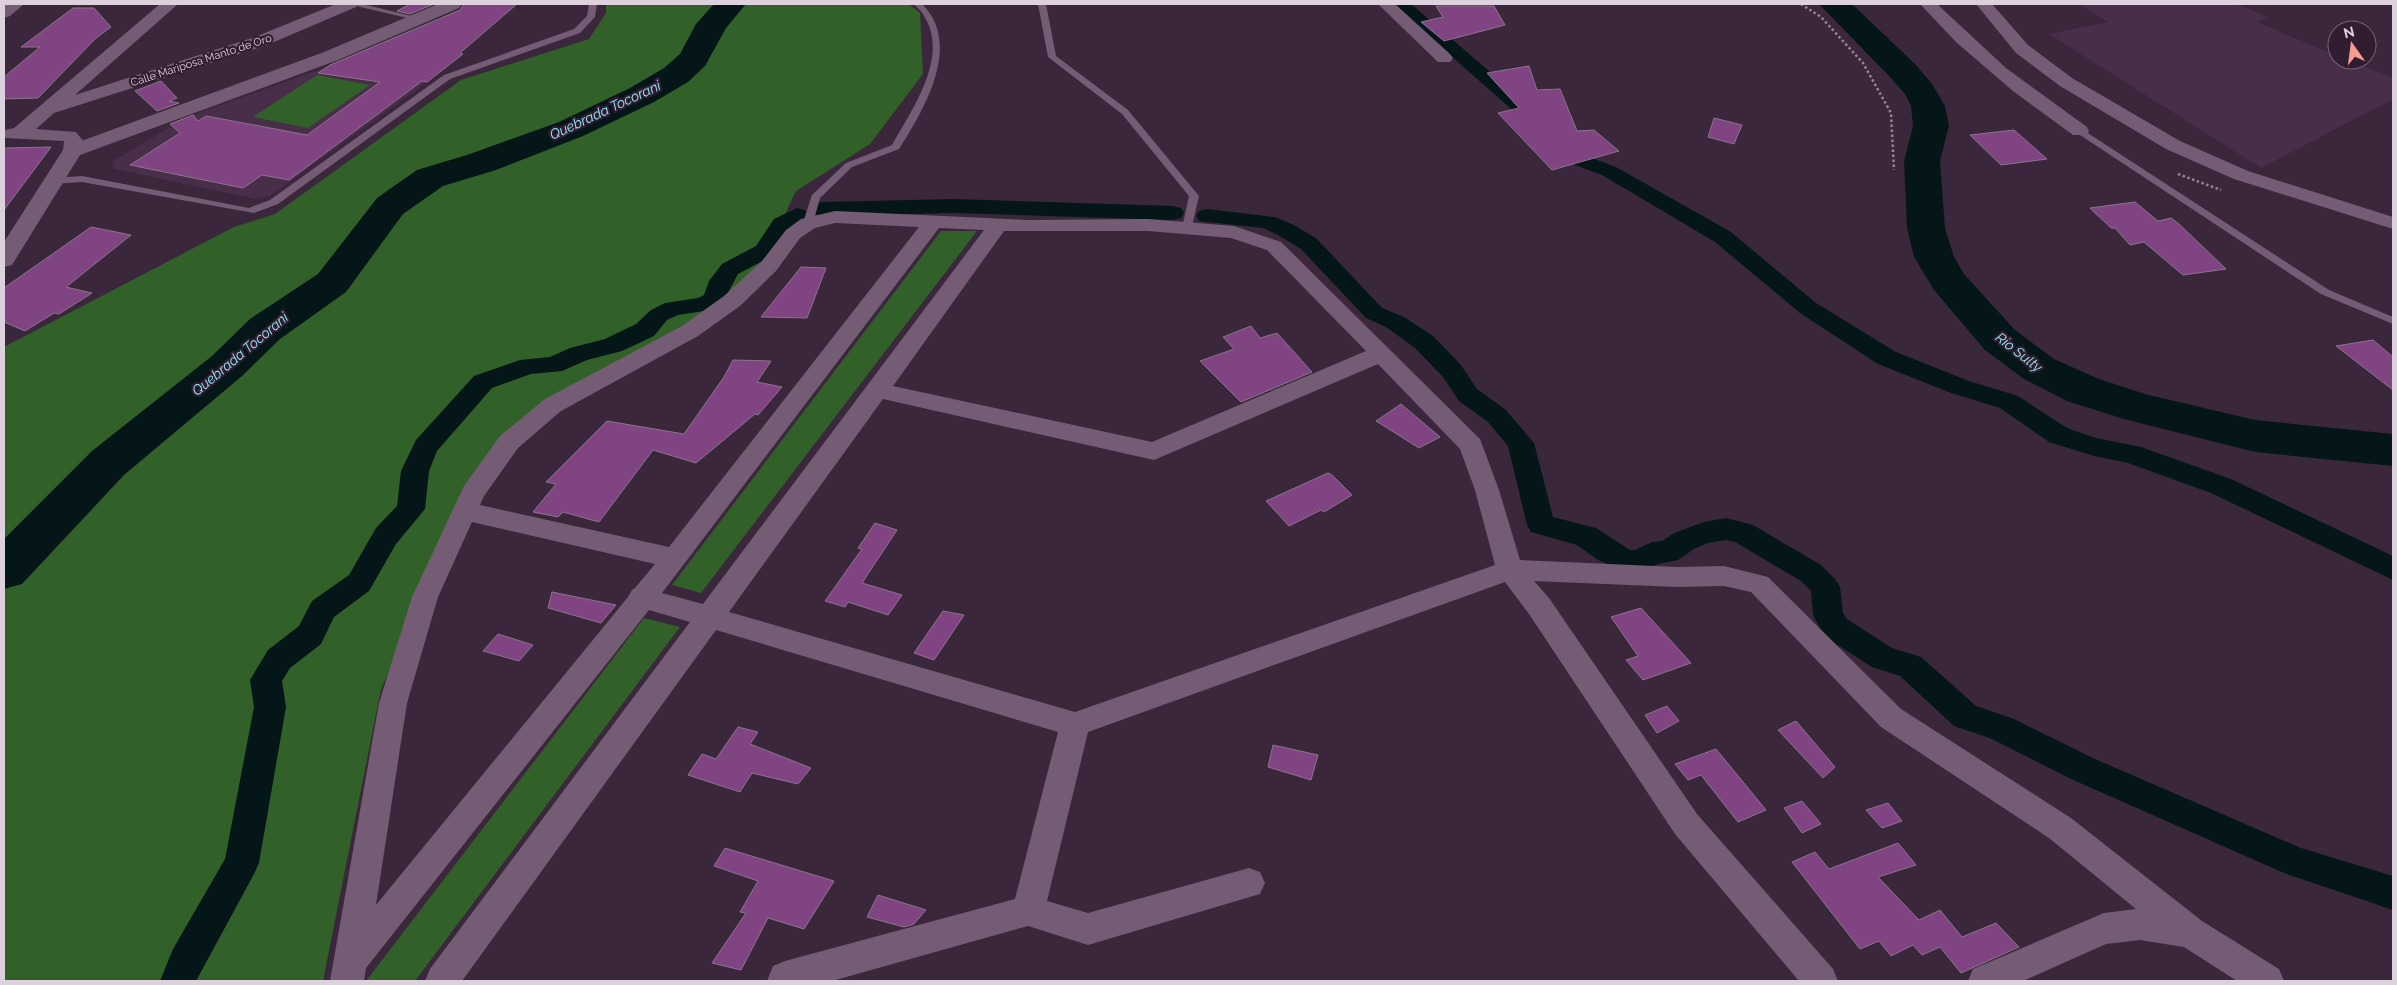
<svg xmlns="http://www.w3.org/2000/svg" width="2397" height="985" font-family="Raleway,sans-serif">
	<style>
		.built { fill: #482e48 }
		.green { fill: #326029 }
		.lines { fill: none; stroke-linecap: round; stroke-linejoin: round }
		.canal { fill: #051618; fill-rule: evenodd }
		.river { fill: #051618; fill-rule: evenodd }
		.building { fill: #804482; stroke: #8c748c }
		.path { stroke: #948495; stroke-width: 2.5; stroke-dasharray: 2.5 2.5; stroke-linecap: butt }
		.service { fill: #745d74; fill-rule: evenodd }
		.minor { fill: #745d74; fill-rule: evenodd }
		.tertiary { fill: #745d74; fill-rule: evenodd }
		.labels { text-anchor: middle; stroke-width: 4.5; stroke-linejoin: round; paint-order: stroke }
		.far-street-label { font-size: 11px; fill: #ded1de; stroke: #311d31 }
		.water-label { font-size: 14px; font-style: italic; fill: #93eff7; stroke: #311d31 }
	</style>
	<rect width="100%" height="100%" fill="#3b273c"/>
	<path class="built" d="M2079 4H2236L2267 17 2257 22 2337 56V60H2348L2393 78V99L2261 168 2049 34 2108 22Z
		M327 67 427 82 270 196 255 199 115 169 112 162 187 117Z"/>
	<path class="green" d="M606 4H909L920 13 923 74 870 144 796 191 750 288 527 420 479 479 381 689 323 981H4V347L234 227 275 214 461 80 589 39 606 13Z
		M317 75 370 85 308 128 253 117Z
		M941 231H977L701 593 672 585Z
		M644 618 680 627 415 981H366Z"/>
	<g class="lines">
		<path class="canal" d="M1392 4H1411L1589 157 1616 167 1731 232 1816 303 1896 352 1969 381 2018 396 2067 428 2096 438 2141 447 2231 479 2393 556V580L2211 493 2128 463 2094 456 2049 442 2000 408 1951 393 1878 364 1800 313 1715 242 1602 175 1575 165Z
			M953 199 1173 206 1181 208 1184 213 1181 218 1173 220 953 213 822 216 814 214 811 209 814 204 822 202Z
			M797 208 805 210 808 215 805 220 790 229 772 256 738 274 722 304 711 310 678 315 667 320 654 336 622 351 587 360 562 371 531 374 492 388 437 451 429 471 425 509 396 544 369 591 334 617 321 644 290 668 282 681 286 707 259 863 254 874 196 981H160L173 949 225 859 254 707 250 680 268 650 299 626 312 601 349 575 376 528 397 506 401 471 416 440 474 376 520 360 550 357 570 348 605 339 636 324 651 310 665 303 698 298 704 295 709 281 722 264 756 246 774 219Z
			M1207 209 1275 217 1294 225 1317 239 1382 308 1404 317 1433 336 1461 365 1477 389 1506 410 1534 443 1553 517 1596 528 1630 550H1635L1652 542 1662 541 1674 533 1704 522 1726 518 1753 525 1821 565 1835 579 1840 587 1843 613 1847 619 1892 648 1921 657 1976 706 2014 719 2095 759 2301 848 2393 876V910L2284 873 2071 779 1992 739 1954 726 1900 676 1872 667 1825 637 1813 615 1811 591 1801 581 1735 542 1726 540 1708 543 1694 549 1678 560 1658 564 1641 572H1626L1598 560 1577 545 1531 532 1527 525 1508 446 1488 422 1459 401 1443 377 1415 348 1386 327 1366 318 1301 249 1278 235 1263 228 1199 221 1196 216 1199 211Z"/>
		<path class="river" d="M714 4H746L726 28 705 66 688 82 654 102 583 136 496 170 443 186 403 214 346 292 280 339 242 376 124 475 22 584 4 589V539L92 451 212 356 250 319 318 274 377 198 417 170 470 154 559 122 630 88 664 68 680 54 696 24Z
			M1819 4H1852L1915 64 1932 84 1945 106 1949 126 1940 161 1945 228 1954 257 1964 274 2015 330 2054 359 2099 379 2145 394 2255 420 2393 434V466L2255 452 2124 419 2067 401 2024 379 1985 350 1934 290 1914 257 1907 228 1904 161 1913 126 1911 106 1905 94 1891 78Z"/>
	</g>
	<path class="building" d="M410 4H434L410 14 397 11Z
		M464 4H517L460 53 463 54 427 82 422 81 289 180 262 175 243 188 130 165 180 133 170 124 193 115 198 121 206 116 307 135 380 82 318 73 330 65 460 10Z
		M1436 6H1494L1505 25 1444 41 1421 22 1443 17Z
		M73 8H94L111 27 95 39 38 98 4 99V77L40 47H21Z
		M1529 66 1537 90 1560 89 1577 131 1594 130 1619 151 1552 170 1498 113 1519 108 1487 73Z
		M161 81 177 98 169 101 179 103 157 111 135 91Z
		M1714 118 1742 125 1734 144 1708 137Z
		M2014 130 2047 159 2001 165 1970 135Z
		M51 147 4 210V148Z
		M2135 202 2158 221 2171 218 2179 224 2226 269 2183 275 2144 242 2130 245 2115 228H2111L2090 208Z
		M91 227 131 235 66 287 92 293 59 314 54 313 25 331 4 322V288Z
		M801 267 826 268 807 318 761 317Z
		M1251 326 1260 338 1277 333 1312 372 1241 402 1200 361 1234 349 1223 337Z
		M2373 340 2393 357V390L2336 346Z
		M733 360 771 361 757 382 782 387 758 415 755 414 696 463 653 450 599 522 563 512 558 517 533 512 556 484 546 482 607 421 684 434 724 377Z
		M1401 404 1440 437 1419 448 1376 421Z
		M1328 473 1332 475 1352 495 1324 512 1321 510 1289 526 1266 501Z
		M875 523 897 530 862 583 902 595 888 615 848 602 845 607 825 601 862 549 858 548Z
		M552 592 616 605 601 623 548 608Z
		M1641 608 1691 663 1643 680 1626 660 1638 656 1611 617Z
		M943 611 964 615 934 660 914 653Z
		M498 634 533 645 519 661 483 651Z
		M1667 706 1679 721 1657 733 1645 715Z
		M1796 721 1835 767 1823 778 1778 730Z
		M738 727 758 732 750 744 811 768 798 784 752 773 740 792 688 775 702 754 716 759Z
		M1273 745 1318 755 1311 780 1268 767Z
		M1716 749 1766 810 1738 822 1701 775 1688 780 1675 764Z
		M1802 801 1821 824 1802 833 1784 808Z
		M1888 803 1902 821 1882 828 1866 810Z
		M1898 843 1916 865 1878 877 1919 920 1940 910 1962 937 1996 923 2019 947 1961 973 1940 947 1922 955 1913 945 1891 956 1879 941 1860 949 1792 862 1815 852 1829 869Z
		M725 848 834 881 804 929 768 918 741 970 712 963 746 913 740 912 758 881 714 866Z
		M878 895 926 910 914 924 904 927 867 917Z"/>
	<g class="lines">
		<path class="path" d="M1801 4 1821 17 1863 63 1891 113 1894 170
			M2178 174 2221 190"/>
		<path class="service" d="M348 4H362L424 19 420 21Z
			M589 4H597L595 17 580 33 450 79 278 204 254 213 82 182 53 184 48 181 53 178 82 176 249 208 270 200 444 75 574 29 587 16Z
			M914 4H922C963 44 924 110 899 149L852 167 820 198 813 223 808 226 804 225 803 223 812 195 846 163 892 145C912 109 950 57 924 16 922 11 917 8 914 4Z
			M1038 4H1046L1056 56 1128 110 1199 196 1191 230H1183L1182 228 1189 196 1122 114 1048 57Z
			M2080 128 2329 290 2393 317V324L2321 294 2077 133 2075 131Z"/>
		<path class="minor" d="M6 4H24L10 16 4 18V5Z
			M160 4H178L75 95 255 37 336 4H358L356 7 267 45 54 113 36 129 76 132 84 142 79 155H65L63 151 64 141 5 138V130L14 128Z
			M1378 4H1395L1450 54 1453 58 1450 62H1438Z
			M1920 4H1937L2006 68 2087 127 2089 131 2087 135H2073L2013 91 1957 43Z
			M1976 4H1992L2028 45 2072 78 2180 141 2248 171 2393 217V229L2234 179 2166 149 2060 86 2016 53Z
			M835 211 1029 220 1148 219 1234 226 1281 242 1480 439 1499 490 1520 560 1677 567 1724 566 1768 577 1901 709 2071 818 2202 921 2279 969 2284 981H2237L2184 947 2140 940 2106 944 2023 981H1968L1973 969 2104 913 2136 909 2049 838 1881 727 1751 592 1724 586 1677 587 1534 581 1549 598 1697 814 1833 969 1838 981H1799L1675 834 1529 614 1505 582 1088 732 1047 901 1088 913 1249 868 1260 872 1265 883 1260 894 1088 945 1028 926 832 981H767L773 966 785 961 1015 899 1058 732 716 630 462 981H425L430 969 690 622 649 610 366 968 364 981H330L379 703 412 597 464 486 500 436 545 399 682 326 724 296 762 261 786 230 801 219ZM835 223 919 227 669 547 480 505 484 496 518 448 561 411 698 336 740 306 776 271 800 238 815 228ZM939 228 984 230 703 604 662 593ZM1004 231H1148L1231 238 1267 250 1366 351 1152 442 893 386ZM1378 364 1460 449 1475 490 1495 565 1075 712 729 612 883 399 1154 460ZM472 522 655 564 635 588 632 590 628 597 376 905 407 703 438 597Z"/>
		<path class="tertiary" d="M438 4H462L459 8 338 60 80 155 12 265 4 267V242L65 147 324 52Z"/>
	</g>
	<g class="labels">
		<g class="far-street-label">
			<text transform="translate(201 60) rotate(-18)" y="4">Calle Mariposa Manto de Oro</text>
		</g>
		<g class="water-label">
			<text transform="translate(605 110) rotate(-25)" y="5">Quebrada Tocorani</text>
			<text transform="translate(2019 352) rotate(38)" y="5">Río Sulty</text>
			<text transform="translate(240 354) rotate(-40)" y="5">Quebrada Tocorani</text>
		</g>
	</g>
	<rect width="2397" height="985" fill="none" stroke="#ded1de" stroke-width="10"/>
	<g transform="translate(2352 45) rotate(346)"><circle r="24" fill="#311d31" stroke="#766576"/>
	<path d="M0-4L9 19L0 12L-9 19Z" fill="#f59c91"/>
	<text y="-8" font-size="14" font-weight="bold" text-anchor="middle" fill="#ded1de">N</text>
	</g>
</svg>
